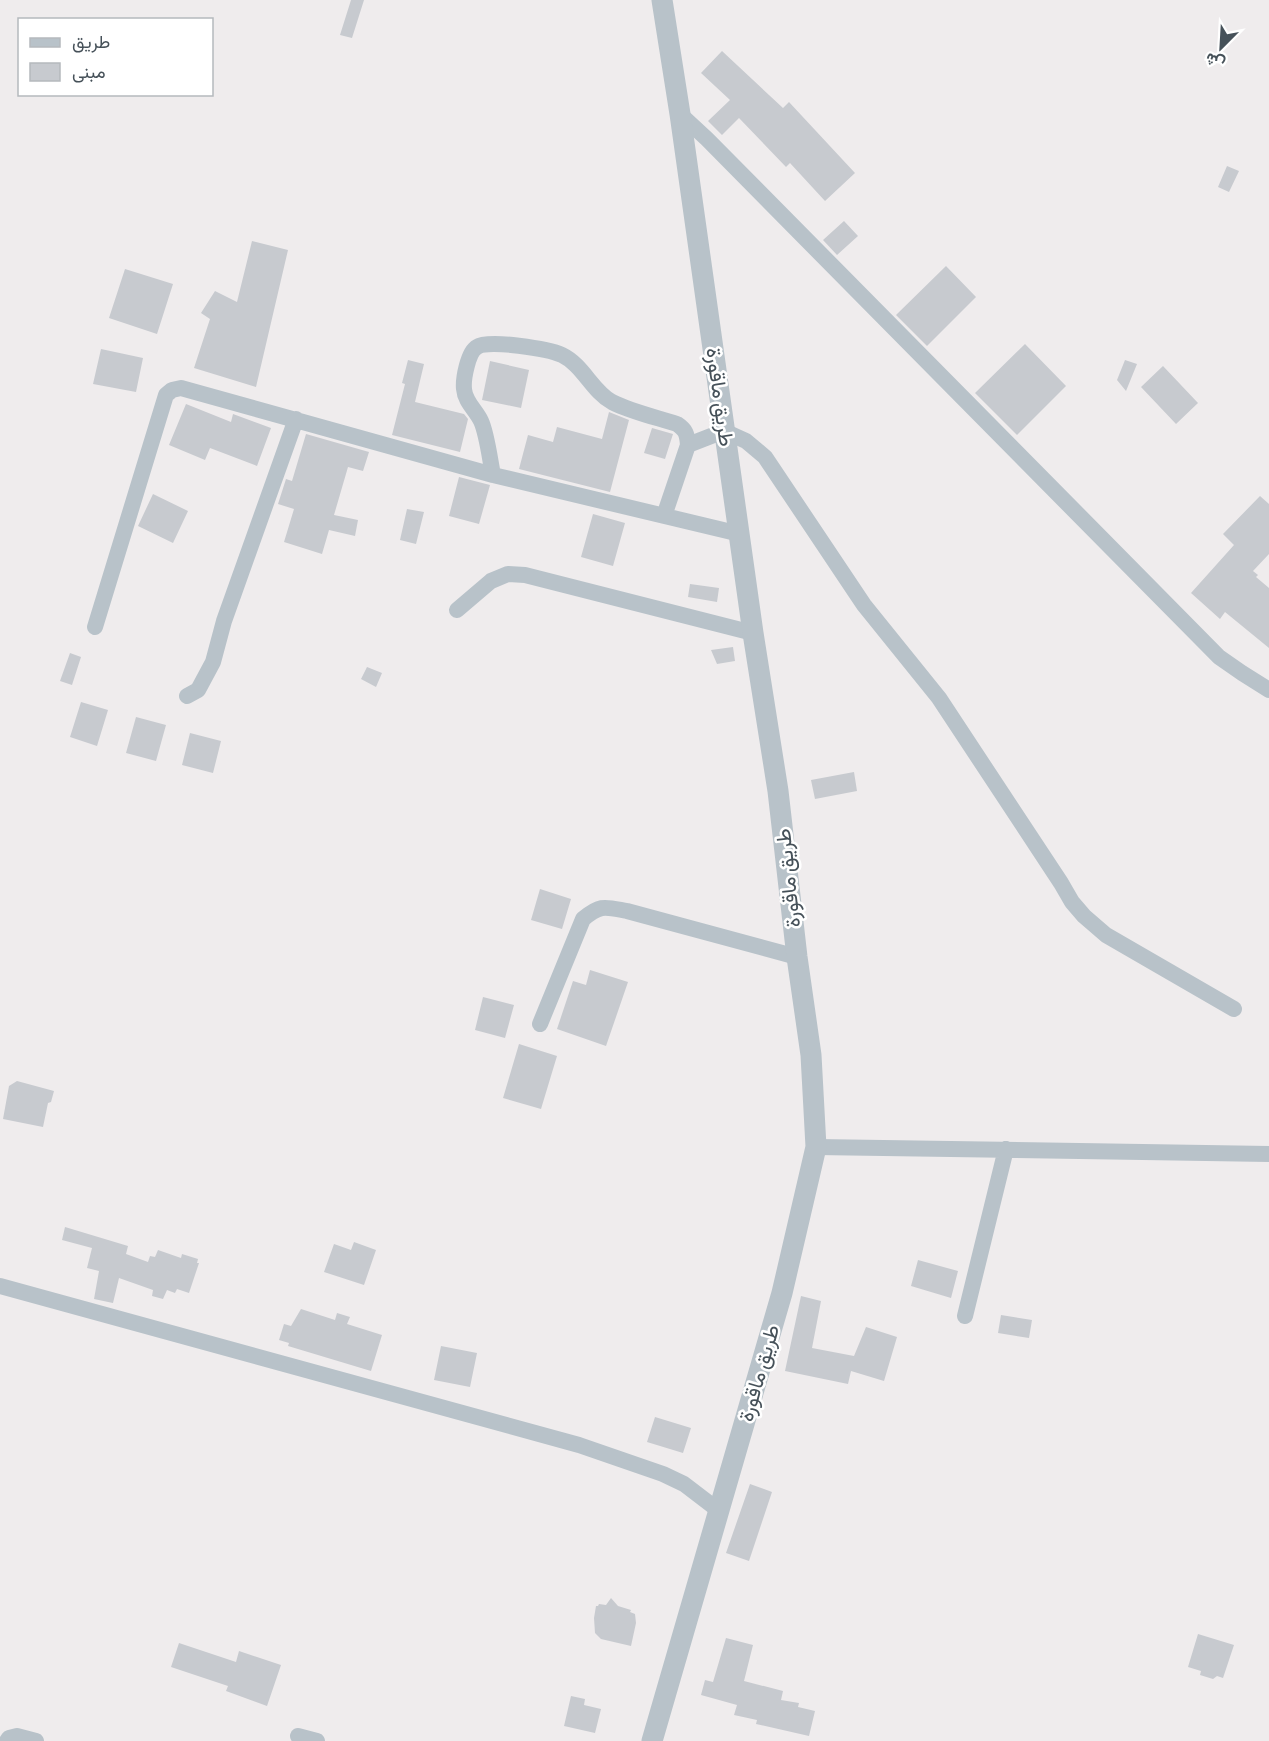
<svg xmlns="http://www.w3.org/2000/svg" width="1269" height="1741" font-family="Commissioner,Vazirmatn,sans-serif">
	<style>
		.building { fill: #c7cacf }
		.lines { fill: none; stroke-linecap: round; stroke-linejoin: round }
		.minor { stroke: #b8c2c9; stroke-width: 16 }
		.tertiary { stroke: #b8c2c9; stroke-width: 21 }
		.labels { text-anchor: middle; stroke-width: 5; stroke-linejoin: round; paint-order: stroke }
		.street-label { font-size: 21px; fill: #465159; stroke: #fff }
	</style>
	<rect width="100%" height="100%" fill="#efeced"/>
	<path class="building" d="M351 0H364L352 38 340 35Z
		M722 51 783 108 789 102 855 173 825 201 790 163 786 167 739 118 722 135 708 121 730 100 701 73Z
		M1227 166 1239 171 1229 192 1218 187Z
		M844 221 858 236 837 255 823 240Z
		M252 241 288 250 256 387 194 368 210 319 201 313 215 291 237 302Z
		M946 266 976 297 927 346 896 315Z
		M125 269 173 284 157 334 109 318Z
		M1025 344 1066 386 1017 435 975 393Z
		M101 349 143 358 136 392 93 384Z
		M408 360 424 364 415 402 464 414 468 419 460 452 392 435 405 384 402 383Z
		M1125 360 1137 364 1126 391 1117 380Z
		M490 361 529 370 521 408 482 400Z
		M1163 366 1198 403 1176 424 1141 387Z
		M186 404 231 422 233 414 271 428 257 466 210 448 205 460 169 445Z
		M609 412 629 420 610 492 519 469 528 435 553 442 557 427 602 439Z
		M652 428 673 434 665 459 644 453Z
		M306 434 369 452 363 471 348 467 334 515 358 520 355 536 329 530 322 554 284 542 294 509 278 504 286 479 292 481Z
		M459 477 490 485 479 524 449 516Z
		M153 494 188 511 173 543 138 526Z
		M1260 496 1269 504V554L1253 571 1258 575 1256 577 1269 588V648L1225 612 1220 619 1191 593 1234 545 1223 534Z
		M407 509 424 512 416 544 400 540Z
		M593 514 625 523 613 566 581 557Z
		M690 584 719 588 717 602 688 597Z
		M733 647 735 661 717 664 711 650Z
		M70 653 81 657 72 685 60 681Z
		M367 667 382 673 376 687 361 679Z
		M81 702 108 710 97 746 70 737Z
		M136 717 166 725 156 761 126 753Z
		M190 733 221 741 213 773 182 765Z
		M854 772 857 791 815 799 811 780Z
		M540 889 571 899 562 929 531 920Z
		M590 970 628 982 606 1046 557 1029 573 981 586 985Z
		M483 997 514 1005 505 1038 475 1030Z
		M519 1044 557 1056 541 1109 503 1098Z
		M17 1081 54 1091 51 1102 48 1103 43 1127 3 1119 9 1086Z
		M65 1227 128 1246 126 1254 148 1262 150 1256 155 1257 158 1250 181 1258 182 1254 198 1259 197 1263H199L189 1293 177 1289 175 1293 167 1290 163 1299 152 1296 153 1290 119 1278 113 1303 94 1299 99 1271 87 1268 92 1248 62 1240Z
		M354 1242 376 1250 364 1285 324 1272 334 1244 351 1250Z
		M918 1260 958 1271 951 1298 911 1286Z
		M801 1296 821 1301 812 1348 854 1356 866 1327 897 1337 884 1381 851 1371 848 1384 785 1371Z
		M301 1309 335 1320 337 1313 350 1317 347 1324 382 1335 371 1371 288 1346 289 1343 279 1340 284 1324 291 1326Z
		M1001 1315 1032 1320 1029 1338 998 1333Z
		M441 1346 477 1353 470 1387 434 1380Z
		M655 1417 691 1428 683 1453 647 1442Z
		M750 1484 772 1492 749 1561 726 1553Z
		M611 1598 618 1606 631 1610 630 1612 635 1614 636 1623 631 1646 601 1639 595 1633 594 1618 596 1606H598L599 1604 606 1605Z
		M1198 1634 1234 1645 1223 1678 1217 1676 1213 1679 1200 1675 1201 1671 1188 1667Z
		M726 1638 753 1645 744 1681 783 1691 781 1700 799 1703 798 1707 815 1711 809 1736 756 1724 757 1720 734 1715 737 1705 701 1695 705 1680 713 1682Z
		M179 1643 236 1662 239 1651 281 1665 267 1706 226 1691 228 1686 171 1667Z
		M571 1696 585 1699 584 1705 601 1709 595 1733 564 1726Z"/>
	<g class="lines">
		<path class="minor" d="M680 114 707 139 1219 657 1242 673 1269 690
			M493 475C490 460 487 434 481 421 476 410 465 402 464 389 463 379 468 352 477 347 488 339 549 349 562 355 583 365 592 391 612 402 632 412 655 417 677 424 686 430 687 434 688 445L724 431 746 441 765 457 864 605 939 698 1061 883 1072 902 1084 916 1106 935 1234 1009
			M664 516 688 445
			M457 610 491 581 508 574 525 575 753 633
			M95 627 166 395 172 390 181 388 493 475 740 534
			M187 696 198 690 213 662 224 621 296 419
			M540 1024 583 919C601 904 605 907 627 911L797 957
			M816 1147 1269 1154
			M0 1286 579 1445 663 1474 684 1484 718 1510
			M965 1316 1006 1149
			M298 1736 317 1741
			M7 1741 9 1738 17 1736 36 1741"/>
		<path class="tertiary" d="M652 1741 782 1293 816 1147 811 1055 797 957 778 791 753 633 680 114 662 0"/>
	</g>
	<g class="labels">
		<g class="street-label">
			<text transform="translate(720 397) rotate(82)" y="7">طريق ماقورة</text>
			<text transform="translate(788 878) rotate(-96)" y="7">طريق ماقورة</text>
			<text transform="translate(759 1373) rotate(-74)" y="7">طريق ماقورة</text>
		</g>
	</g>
	<rect x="18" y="18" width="195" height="78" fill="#ffffff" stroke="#b5b9bd" stroke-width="1.5"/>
	<rect x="30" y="38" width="30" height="9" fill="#b8c2c9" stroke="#b5b9bd" stroke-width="1.5"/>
	<text x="72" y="48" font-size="18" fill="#465159">طريق</text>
	<rect x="30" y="63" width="30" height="18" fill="#c7cacf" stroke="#b5b9bd" stroke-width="1.5"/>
	<text x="72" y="78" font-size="18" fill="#465159">مبنى</text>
	<g transform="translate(1221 48) rotate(204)" stroke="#ffffff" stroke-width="4.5" paint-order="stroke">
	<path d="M0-4.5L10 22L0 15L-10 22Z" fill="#465159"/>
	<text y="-9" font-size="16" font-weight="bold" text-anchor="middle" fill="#465159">ش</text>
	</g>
</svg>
